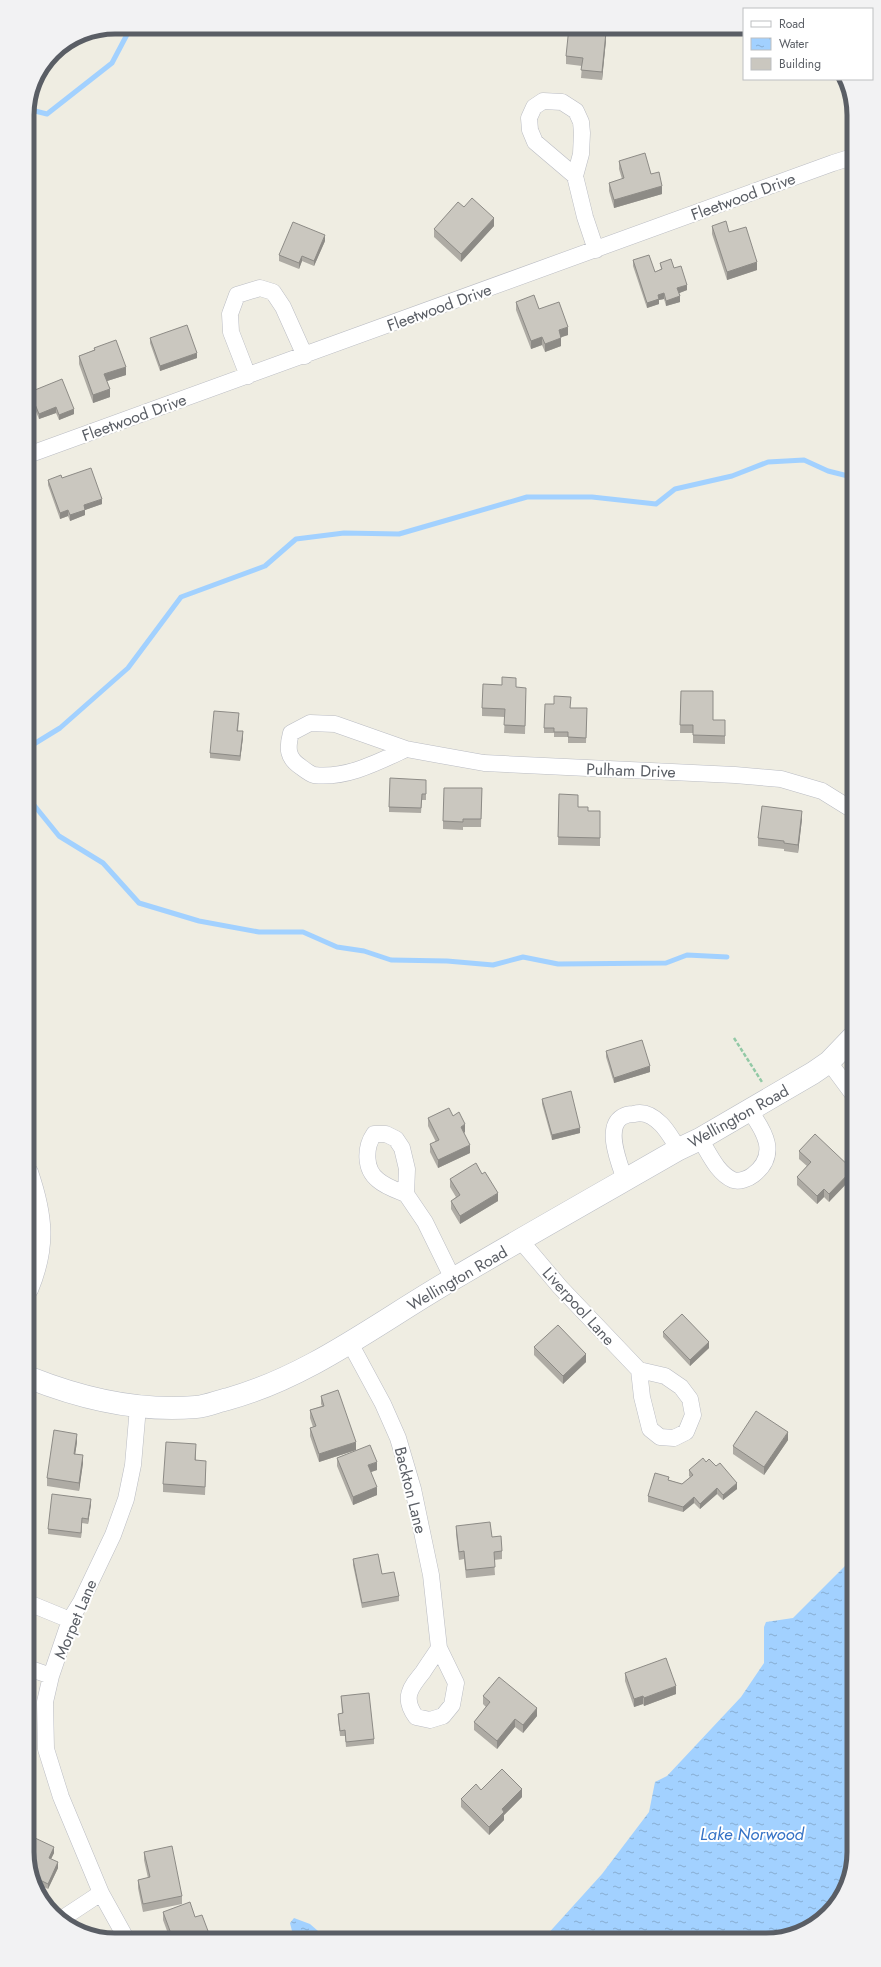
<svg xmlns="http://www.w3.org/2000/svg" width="881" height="1967" font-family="Jost,sans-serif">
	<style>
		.water { fill: url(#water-ripples) }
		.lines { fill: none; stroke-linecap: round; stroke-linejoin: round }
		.stream { stroke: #a2d1ff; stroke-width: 5 }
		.street-casing { stroke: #babcc3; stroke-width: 17 }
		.secondary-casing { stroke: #bbbec5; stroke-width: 23 }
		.path { stroke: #92c9a6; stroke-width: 2.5; stroke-dasharray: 4 2; stroke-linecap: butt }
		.street { stroke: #fff; stroke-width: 16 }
		.secondary { stroke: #fff; stroke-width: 22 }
		.wall { fill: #aeaba4 }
		.shaded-wall { fill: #8d8b86 }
		.building { fill: #cac7bf; stroke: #8d8b86 }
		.labels { text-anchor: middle; stroke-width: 4; stroke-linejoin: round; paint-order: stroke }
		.street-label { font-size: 16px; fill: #5a5e65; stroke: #fff }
		.water-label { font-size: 17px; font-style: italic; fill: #3673c6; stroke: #fff }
		.rim { fill: none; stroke: #5a5e65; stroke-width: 5 }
	</style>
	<defs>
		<pattern id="water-ripples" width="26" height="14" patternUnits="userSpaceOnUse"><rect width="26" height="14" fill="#a2d1ff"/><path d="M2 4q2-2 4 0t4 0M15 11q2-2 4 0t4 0" fill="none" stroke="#87add2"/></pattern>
	</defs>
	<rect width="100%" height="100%" fill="#efede2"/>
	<path class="water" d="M853 1558 854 1852 839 1901 794 1935 545 1937 602 1874 649 1812 655 1782 667 1776 741 1697 764 1663V1627L766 1622 793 1618Z
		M294 1918 310 1924 326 1938 294 1939 290 1923Z"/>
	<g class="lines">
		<path class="stream" d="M27 109 47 114 112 63 131 27
			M29 747 60 728 128 668 181 597 265 566 296 539 344 533 399 534 527 497H592L656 504 675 489 732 476 768 462 804 460 828 471 848 476 850 474
			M29 799 59 836 103 863 139 903 199 921 259 932H303L337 947 364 951 391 960 447 961 493 965 523 957 558 964 666 963 687 955 727 957"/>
		<defs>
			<path id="street" d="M575 176 535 142 530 130 529 118 534 107 543 101 562 102 576 111 581 122 582 133 581 154 575 176 585 217 596 250
				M248 376 231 332 230 314 237 295 260 288 273 292 283 307 305 356
				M28 455 833 163 849 158
				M406 749C378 762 346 779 314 775 310 774 305 770 301 767 287 758 287 748 291 733L310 723 335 724 406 749 484 763 735 775 781 779 822 791 851 809
				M829 1062 852 1093
				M700 1139C709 1153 717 1173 733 1180 739 1182 748 1179 753 1175 779 1155 765 1132 750 1111
				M30 1172C45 1216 48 1247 30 1290
				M625 1180C620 1165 604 1128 622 1117 625 1115 630 1114 634 1114 644 1111 654 1117 661 1124 668 1131 673 1141 679 1149
				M406 1194C396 1190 386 1187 378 1180 364 1169 365 1147 374 1134H386L396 1139 402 1148 407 1169 406 1194 425 1222 453 1279
				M521 1241 560 1287 639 1370 642 1397 650 1429 660 1437 674 1438 686 1432 693 1415 690 1399 681 1387 665 1376 639 1370
				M350 1343 383 1404 398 1438 413 1489 431 1575 439 1648C434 1656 428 1664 423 1672 410 1688 402 1698 416 1717L430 1720 443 1716 452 1705 456 1683 439 1648
				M31 1604 70 1620
				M31 1669 51 1676
				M60 1920 101 1893
				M127 1940 101 1893 61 1797 46 1749 45 1702 51 1676 70 1620 81 1602 113 1535 126 1499 133 1465 138 1407"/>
			<path id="secondary" d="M30 1378C83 1399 139 1412 196 1407 207 1406 218 1401 228 1399 311 1376 380 1321 453 1279 528 1235 604 1192 679 1149L700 1139 813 1073 829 1062 852 1038"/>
		</defs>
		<use href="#street" class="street-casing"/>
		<use href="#secondary" class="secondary-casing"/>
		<path class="path" d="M734 1038 762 1082"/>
		<use href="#street" class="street"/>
		<use href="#secondary" class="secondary"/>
	</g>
	<path class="wall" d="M593 31 606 40 602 80 581 78 582 66 566 64V56Z
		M619 161 651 174 662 194 614 208 609 191V183L622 179 619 169Z
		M464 207 494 226 461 262 434 237V229Z
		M712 226 729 232 757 270 727 280 712 234Z
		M325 241 314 266 302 261 299 269 279 261V255Z
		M633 260 655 272 661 269 660 263 674 268 687 290 679 293 680 302 666 306 664 299 659 300V304L647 308 633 266Z
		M516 302 568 335 561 337V346L545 352 542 345 531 349 516 310Z
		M150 338 197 358 160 371 150 343Z
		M94 348 126 375 107 381 110 397 93 403 79 364V356L94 350Z
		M30 392 74 414 59 420 56 413 39 419 30 397Z
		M62 478 102 504 85 510V515L70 521 68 516 60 519 48 485V480Z
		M516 687 526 696 525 734 504 733 505 717 482 716V708Z
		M681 691 713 720H725V744L693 743V733H680Z
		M571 708H587L586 743H568V737H554V733H544V728Z
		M239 719 238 731 243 737 240 761 210 758V753Z
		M426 780V800H422L421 813 389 812V807Z
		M482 788 481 827H463V830L443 829V821Z
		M559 794 578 807 588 811H600V846L558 845Z
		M802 819 798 853 784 851V849L758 846V838Z
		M606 1051 650 1072 614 1083 606 1057Z
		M542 1099 580 1133 552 1140 542 1104Z
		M453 1116 465 1132 464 1133 470 1153 438 1168 430 1152V1144L436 1142 428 1126V1118Z
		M852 1133V1150L846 1144V1138Z
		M799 1151 852 1169 829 1202 824 1197 817 1204 797 1185V1177L807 1166 799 1159Z
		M450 1179 498 1201 460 1224 451 1209V1201L456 1197 450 1187Z
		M663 1332 709 1348 690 1366 663 1337Z
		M534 1347 586 1362 563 1384 534 1355Z
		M321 1396 356 1450 319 1462 310 1436V1428L313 1427 310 1418V1410L322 1406 321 1404Z
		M788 1440 764 1475 733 1454V1446Z
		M77 1442 75 1454 83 1463 79 1491 47 1486V1478Z
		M196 1452V1460L206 1469 205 1495 163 1492V1484Z
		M337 1458 377 1470 371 1472 377 1495 353 1505 337 1466Z
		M706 1462 716 1466 737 1489 723 1500 717 1494 700 1509 694 1503 683 1512 648 1502V1496L669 1480 682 1484 690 1477 689 1476V1470Z
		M91 1504 88 1524 82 1523 81 1538 48 1534V1529Z
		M456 1526 492 1537 502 1551V1559L494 1560 495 1575 466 1578 464 1559 459 1560 456 1534Z
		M353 1559 382 1574 399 1596V1601L362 1608 353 1565Z
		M625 1673 676 1694 644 1706 643 1704 634 1707 625 1681Z
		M341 1696 374 1739V1744L346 1747 345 1736H340L338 1719V1714L342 1713Z
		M483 1696 537 1716 523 1733 515 1727 497 1749 474 1730V1722L486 1707 483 1704Z
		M481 1790 522 1797 504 1815V1820L489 1835 461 1807V1799Z
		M32 1845 54 1853 51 1859 58 1868 48 1889 33 1882 32 1880Z
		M144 1852 182 1896V1904L143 1912 138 1888V1880L148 1878 144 1860Z
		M163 1912 195 1917 211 1939H170L163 1920Z"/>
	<path class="shaded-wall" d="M606 32V40L602 80V72Z
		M662 186V194L614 208V200Z
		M494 218V226L461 262V254Z
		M325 235V241L314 266V261Z
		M302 256V261L299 269V263Z
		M757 262V270L727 280V272Z
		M687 285V290L677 294V288Z
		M664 293V299L659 300V304L647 308V303L658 295Z
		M680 296V302L666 306V301Z
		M568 327V335L559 338V330Z
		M542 337V345L531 349V341Z
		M561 338V346L545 352V344Z
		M197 353V358L160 371V366Z
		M126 367V375L104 382V374Z
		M110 389V397L93 403V395Z
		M56 407V413L39 419V414Z
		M74 409V414L59 420V415Z
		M102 499V504L85 510V515L70 521V515L84 505Z
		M68 510V516L60 519V513Z
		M243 731V737L240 761V756Z
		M802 811V819L798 853V845Z
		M650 1066V1072L614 1083V1078Z
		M465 1124V1132L461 1135V1127Z
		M580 1128V1133L552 1140V1135Z
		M470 1145V1153L438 1168V1160Z
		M852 1170V1178L829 1202V1194Z
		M824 1189V1197L817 1204V1196Z
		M498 1193V1201L460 1224V1216Z
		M709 1342V1348L690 1366V1360Z
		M586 1354V1362L563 1384V1376Z
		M788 1432V1440L764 1475V1467Z
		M77 1434V1442L74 1462V1454Z
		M356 1442V1450L319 1462V1454Z
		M83 1455V1463L79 1491V1483Z
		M377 1462V1470L368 1473V1465Z
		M737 1483V1489L723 1500V1495Z
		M377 1487V1495L353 1505V1497Z
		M717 1488V1494L700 1509V1504Z
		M694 1497V1503L683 1512V1507Z
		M91 1499V1504L88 1524V1519Z
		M82 1518V1523L81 1538V1533Z
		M676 1686V1694L644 1706V1698Z
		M643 1696V1704L634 1707V1699Z
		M537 1708V1716L523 1733V1725Z
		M515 1719V1727L497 1749V1741Z
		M522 1789V1797L504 1815V1820L489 1835V1827L502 1809Z
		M54 1847V1853L49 1863V1858Z
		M58 1862V1868L48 1889V1884Z"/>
	<path class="building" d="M569 27H592V31L606 32 602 72 581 70 583 58 566 56Z
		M645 153 651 174 659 172 662 186 614 200 609 183 624 178 619 161Z
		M472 198 494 218 461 254 434 229 458 202 464 207Z
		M726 221 729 232 746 227 757 262 727 272 712 226Z
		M293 222 325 235 314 261 302 256 299 263 279 255Z
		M649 255 655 272 662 269 660 263 671 259 674 268 681 266 687 285 677 288 680 296 666 301 664 293 658 295 659 299 647 303 633 260Z
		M534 295 539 309 559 302 568 327 559 330 561 338 545 344 542 337 531 341 516 302Z
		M187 325 197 353 160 366 150 338Z
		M116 340 126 367 104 374 110 389 93 395 79 356 95 350 94 348Z
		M62 379 74 409 59 415 56 407 39 414 30 392Z
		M91 468 102 499 84 505 85 510 70 515 68 510 60 513 48 480 61 475 62 478Z
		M502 677 516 678V687L526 688 525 726 504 725 505 709 482 708 483 684 502 685Z
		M681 691H713V720H725V736L693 735V725H680Z
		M554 696 571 697 570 708H587L586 738 568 737V732H554V728H544L545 704H554Z
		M214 711 239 713 237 731H243L240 756 210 753Z
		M390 778 426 780V794H422L421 808 389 807Z
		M444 788H482L481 819H463V822L443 821Z
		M559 794 578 795V807H588V811H600V838L558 837Z
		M762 806 802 811 798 845 784 843V841L758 838Z
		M642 1040 650 1066 614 1078 606 1051Z
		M571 1091 580 1128 552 1135 542 1099Z
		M449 1108 453 1116 459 1112 465 1124 461 1127 470 1145 438 1160 430 1144 439 1140 428 1118Z
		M852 1133V1144L846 1138Z
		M815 1134 852 1169V1170L829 1194 824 1189 817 1196 797 1177 811 1162 799 1151Z
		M476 1163 482 1174 485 1172 498 1193 460 1216 451 1201 460 1195 450 1179Z
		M682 1314 709 1342 690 1360 663 1332Z
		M558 1325 586 1354 563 1376 534 1347Z
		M338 1390 356 1442 319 1454 310 1428 316 1426 310 1410 324 1406 321 1396Z
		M756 1411 788 1432 764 1467 733 1446Z
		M54 1430 77 1434 74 1454 83 1455 79 1483 47 1478Z
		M166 1442 196 1444 195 1460 206 1461 205 1487 163 1484Z
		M370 1445 377 1462 368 1465 377 1487 353 1497 337 1458Z
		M703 1458 706 1462 709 1459 716 1466 720 1463 737 1483 723 1495 717 1488 700 1504 694 1497 683 1507 648 1496 655 1473 669 1477 668 1480 682 1484 693 1475 689 1470Z
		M52 1494 91 1499 88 1519 82 1518 81 1533 48 1529Z
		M490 1522 492 1537 501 1536 502 1551 494 1552 495 1567 466 1570 464 1551 459 1552 456 1526Z
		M378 1554 382 1574 394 1572 399 1596 362 1603 353 1559Z
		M666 1658 676 1686 644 1698 643 1696 634 1699 625 1673Z
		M499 1677 537 1708 523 1725 515 1719 497 1741 474 1722 490 1702 483 1696Z
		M369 1693 374 1739 346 1742 345 1730 340 1731 338 1714 343 1713 341 1696Z
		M502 1769 522 1789 502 1809 504 1812 489 1827 461 1799 476 1784 481 1790Z
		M35 1838 54 1847 49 1858 58 1862 48 1884 32 1876V1845Z
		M172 1846 182 1896 143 1904 138 1880 150 1877 144 1852Z
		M190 1902 195 1917 202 1915 211 1939H173L163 1912Z"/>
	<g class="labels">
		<g class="street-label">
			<text transform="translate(743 196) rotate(-20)" y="6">Fleetwood Drive</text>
			<text transform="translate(439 307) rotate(-20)" y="6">Fleetwood Drive</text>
			<text transform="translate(134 417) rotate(-20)" y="6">Fleetwood Drive</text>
			<text transform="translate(631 770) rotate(2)" y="6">Pulham Drive</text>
			<text transform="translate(738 1116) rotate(-29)" y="6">Wellington Road</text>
			<text transform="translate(457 1278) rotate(-30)" y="6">Wellington Road</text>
			<text transform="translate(579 1306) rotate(48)" y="6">Liverpool Lane</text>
			<text transform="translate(411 1490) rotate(76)" y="6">Backton Lane</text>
			<text transform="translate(75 1619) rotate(-67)" y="6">Morpet Lane</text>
		</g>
		<g class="water-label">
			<text x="752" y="1840">Lake Norwood</text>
		</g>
	</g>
	<path d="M0 0H881V1967H0ZM115 34H766A81 81 0 0 1 847 115V1852A81 81 0 0 1 766 1933H115A81 81 0 0 1 34 1852V115A81 81 0 0 1 115 34Z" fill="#f2f2f3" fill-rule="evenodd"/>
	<path class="rim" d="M115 34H766A81 81 0 0 1 847 115V1852A81 81 0 0 1 766 1933H115A81 81 0 0 1 34 1852V115A81 81 0 0 1 115 34Z"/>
	<rect x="743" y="8" width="130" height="72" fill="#ffffff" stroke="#bdbfc1"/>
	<rect x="751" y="21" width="20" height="6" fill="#ffffff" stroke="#bdbfc1"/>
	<text x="779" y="28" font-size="12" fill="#5a5e65">Road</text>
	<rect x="751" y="38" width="20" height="12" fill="url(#water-ripples)" stroke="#bdbfc1"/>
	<text x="779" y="48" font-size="12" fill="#5a5e65">Water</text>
	<rect x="751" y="58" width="20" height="12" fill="#cac7bf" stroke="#bdbfc1"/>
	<text x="779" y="68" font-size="12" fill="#5a5e65">Building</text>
</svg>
